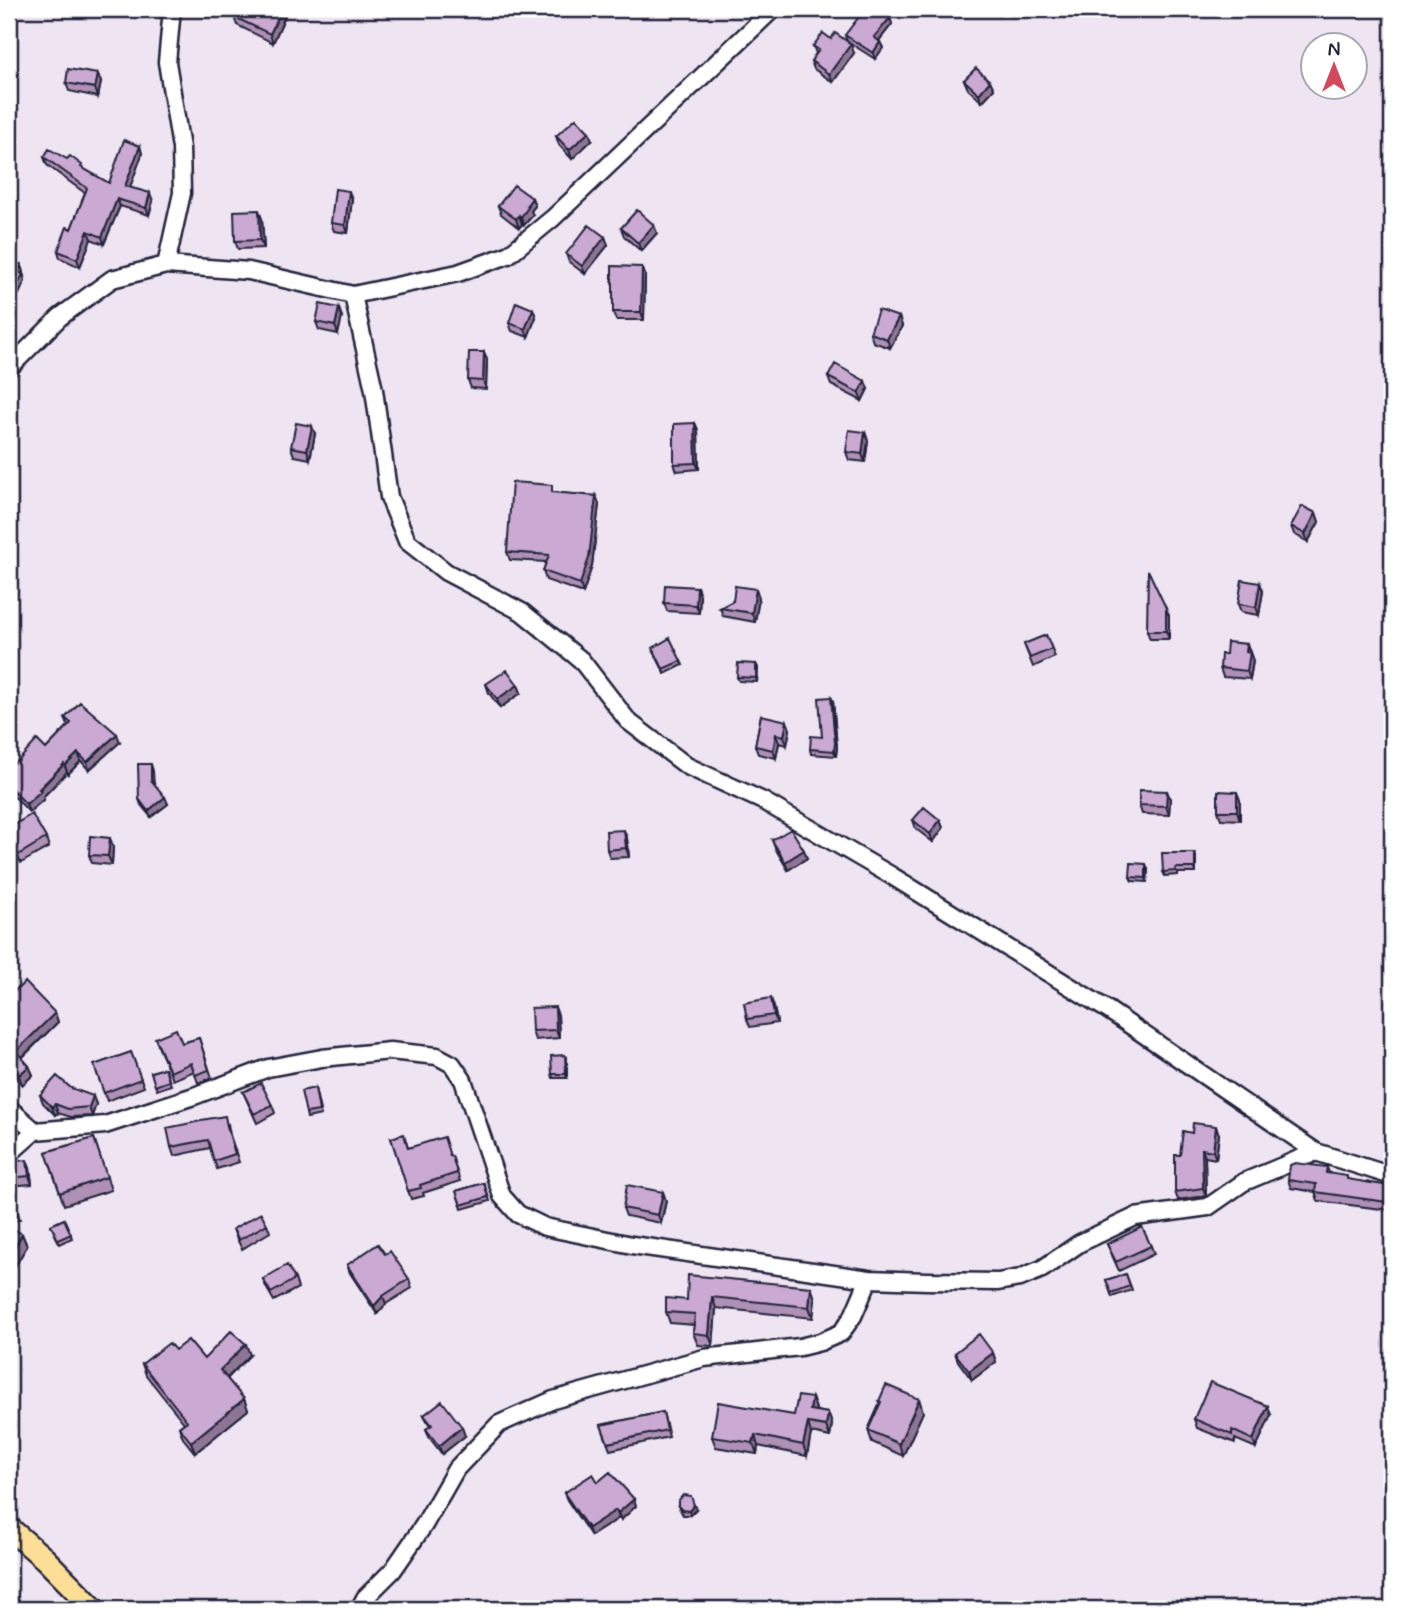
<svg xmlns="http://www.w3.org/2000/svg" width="1401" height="1618" font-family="Mynerve,sans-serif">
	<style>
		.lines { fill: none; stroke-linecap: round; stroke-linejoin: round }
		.minor-casing { stroke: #22223b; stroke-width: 21 }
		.major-casing { stroke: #22223b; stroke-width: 26 }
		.minor { stroke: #fff; stroke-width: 16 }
		.major { stroke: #fcde96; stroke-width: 21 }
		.wall { fill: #ae91b5; stroke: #22223b; stroke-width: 2 }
		.shaded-wall { fill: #8d7694; stroke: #22223b; stroke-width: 2 }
		.building { fill: #caa9d3; stroke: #22223b; stroke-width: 2 }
	</style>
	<rect width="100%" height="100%" fill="#efe5f2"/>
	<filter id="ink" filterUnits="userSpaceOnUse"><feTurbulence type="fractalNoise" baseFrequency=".0143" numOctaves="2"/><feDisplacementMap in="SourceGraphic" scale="14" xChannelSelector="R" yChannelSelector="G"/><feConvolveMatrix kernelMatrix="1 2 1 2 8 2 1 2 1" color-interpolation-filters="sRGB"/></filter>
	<g filter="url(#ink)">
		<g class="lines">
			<defs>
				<path id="minor" d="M166 265 182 193 181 148 167 62 172 9
					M353 295 374 390 389 497 407 541 446 572 522 612 581 660 628 721 687 766 763 801 892 876 1108 1010 1316 1152 1392 1176
					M9 368 60 317 112 279 166 265 249 271 353 295 458 273 508 255 553 218 773 9
					M9 1108 35 1131 105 1125 194 1096 268 1068 322 1058 390 1051 437 1056 452 1064 463 1080 502 1196 518 1214 545 1227 632 1245 869 1279
					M9 1154 35 1131
					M359 1609 365 1598 393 1570 424 1525 456 1469 499 1424 553 1400 704 1358 800 1347 820 1342 841 1333 853 1316 869 1279 927 1281 998 1282 1020 1278 1042 1269 1080 1243 1135 1217 1208 1207 1244 1182 1316 1152"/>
				<path id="major" d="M9 1528 45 1559 94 1609"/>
			</defs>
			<use href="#minor" class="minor-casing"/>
			<use href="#major" class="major-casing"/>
			<use href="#minor" class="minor"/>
			<use href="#major" class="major"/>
		</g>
		<path class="wall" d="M288 9 273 43 237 25 234 17Z
			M890 18 892 24 879 41 880 42 883 48 875 59 847 41 845 35Z
			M813 46 854 53 833 82 814 69 811 61 816 53Z
			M964 80 990 81 994 89 982 102 968 89Z
			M101 82 98 97 69 91 66 83Z
			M556 136 592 140 572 159 559 145Z
			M140 146 142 154 130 187 153 201 149 215 120 206 104 244 91 239 80 267 60 258 58 251 71 229 85 193 47 165 44 157 84 169 109 183Z
			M532 198 535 206 531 211 533 215 524 225 522 224 519 228 501 214 498 206Z
			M352 199 348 233 334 231 331 223Z
			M262 219 264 248 238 249 235 241Z
			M621 228 657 233 641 251 624 236Z
			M605 237 608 245 585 274 569 262 566 254Z
			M9 259 21 265 25 281 19 294 16 292 12 300 9 298Z
			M642 267 645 275 644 320H616L613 312V286L612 283Z
			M533 309 536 317 528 337 512 331 509 323Z
			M342 317 338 334 319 330 316 322Z
			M899 317 902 326 890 348 873 342 870 333Z
			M484 352 487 360 486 389 471 388 468 380Z
			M828 377 868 389 862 401 831 385Z
			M695 423 698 430 699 469 677 471 674 464Z
			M865 432 868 441 865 462 849 460 846 452Z
			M315 434 310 459 294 456 291 447Z
			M9 493 11 498 14 522 9 523Z
			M555 493 596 496 599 504 592 566 583 593 546 580 543 571 546 562 510 560 507 552Z
			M1316 513 1319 522 1308 542 1294 534 1291 526Z
			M1260 583 1263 591 1259 615 1241 612 1238 604Z
			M697 587 700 595 699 613 667 611 664 603Z
			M756 589 759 598 755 622 723 616 720 608Z
			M1169 616V639H1150L1147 631Z
			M1046 635 1055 657 1033 667 1024 644Z
			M1247 644 1253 661 1250 679 1223 677 1220 668 1226 654Z
			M654 652 681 661 683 665 665 674Z
			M756 664 758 668 757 682 739 681 737 677Z
			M486 684 518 685 521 693 500 708 489 693Z
			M831 697 833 701 837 747 836 756 811 754 810 749 822 737Z
			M761 715 790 729 787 745 779 743 776 758 758 754 755 746Z
			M65 718 120 742 89 770 81 761 68 774 67 772 43 797 44 799 29 812 15 797 9 800V766L46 749 68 726Z
			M153 771V783L168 804 151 817 141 805 139 799Z
			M1167 791 1170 799 1169 815 1142 814 1139 805Z
			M1240 800V820L1221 819 1218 811Z
			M913 820H940L943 828 933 842 916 829Z
			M9 828 46 838 49 847 21 863 9 842Z
			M627 838 629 857 610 858 607 850Z
			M772 840 807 858 788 870 775 848Z
			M113 846 112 865 92 863 89 855Z
			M1196 857V873H1178V875L1165 876 1163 872Z
			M1148 869 1147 882 1132 881 1130 877Z
			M9 996 55 1013 58 1022 22 1058 29 1066 33 1075 22 1085 9 1070Z
			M774 1007 777 1023 750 1027 747 1019Z
			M558 1015 559 1038 535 1040 532 1031Z
			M199 1038 212 1078 198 1083 194 1071 173 1080 158 1046 182 1043Z
			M131 1052 144 1087 107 1101 94 1065Z
			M565 1055 567 1060V1078H553L552 1074Z
			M165 1068 171 1085 157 1090 151 1072Z
			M71 1088 96 1104 92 1116 71 1117 58 1113 55 1115 43 1103 40 1095Z
			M315 1088 321 1115 307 1118 306 1113Z
			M243 1092 272 1105 275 1113 257 1123Z
			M228 1124 230 1135 239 1162 217 1169 210 1148 174 1156 171 1147Z
			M1192 1133 1219 1134 1216 1159 1205 1157 1206 1196 1178 1200 1175 1192 1180 1155Z
			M94 1138 111 1190 64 1205 46 1152Z
			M391 1138 409 1148 452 1156 460 1181 423 1193 424 1196 411 1199Z
			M9 1162 30 1168 32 1184 9 1186Z
			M1327 1167 1329 1173 1349 1180 1389 1186 1390 1210 1318 1201 1315 1192 1291 1188 1288 1180Z
			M484 1183 490 1201 462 1209 456 1191Z
			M663 1192 666 1201 661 1223 626 1216 623 1208Z
			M9 1202 16 1208 20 1219 12 1222 9 1227 22 1234 27 1246 14 1268 9 1265Z
			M64 1219 72 1238 59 1244 51 1225Z
			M267 1224 270 1232 242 1249 236 1237 233 1229Z
			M1107 1244 1151 1246 1154 1254 1119 1271Z
			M385 1254 409 1279 412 1288 386 1304 377 1314 350 1273 347 1265Z
			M1126 1274 1132 1290 1112 1297 1106 1280Z
			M263 1279H295L298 1288 274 1301 266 1287Z
			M811 1287 815 1299 813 1318 716 1308 713 1346 698 1345 693 1333 694 1325 670 1323 666 1312 687 1300Z
			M175 1350 204 1359 250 1355 227 1379 244 1399 248 1410 195 1453 183 1438 179 1427 184 1423 146 1375 142 1364Z
			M955 1353H993L996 1362 972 1380 958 1361Z
			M812 1398 816 1409V1411L828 1413 832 1424 830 1437 811 1433 807 1456 758 1446 757 1454 716 1447 712 1437 794 1415Z
			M919 1399 923 1412 903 1456 872 1442 868 1430 880 1403 879 1401Z
			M663 1412 669 1437 610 1450 601 1425Z
			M424 1415 465 1436 442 1454 429 1437 426 1429 430 1426Z
			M1271 1415 1256 1448 1235 1439V1443L1197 1428 1194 1419Z
			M598 1482 634 1499 636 1506 621 1520 619 1518 591 1536 567 1500 564 1493Z
			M678 1506 696 1509 690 1515H683Z"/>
		<path class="shaded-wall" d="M282 9H288L273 43 270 34Z
			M890 18 892 24 876 44 874 37Z
			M880 42 883 48 875 59 873 53Z
			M851 44 854 53 833 82 829 74Z
			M98 74 101 82 98 97 95 88Z
			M990 81 994 89 982 102 979 94Z
			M589 132 592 140 572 159 569 150Z
			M140 146 142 154 128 193 125 186Z
			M349 191 352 199 348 233 345 225Z
			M150 193 153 201 149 215 146 208Z
			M532 198 535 206 531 211 533 215 524 225 521 217 527 205Z
			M117 199 120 206 104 244 102 237Z
			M259 210 262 219 264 248 260 240Z
			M519 215 522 224 519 228 516 219Z
			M654 225 657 233 641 251 638 243Z
			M88 231 91 239 80 267 77 259Z
			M605 237 608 245 585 274 582 266Z
			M21 265 25 281 19 294 17 287 18 272Z
			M642 267 645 275 644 320 641 312Z
			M13 285 16 292 12 300 9 293Z
			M339 308 342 317 338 334 335 326Z
			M533 309 536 317 528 337 525 329Z
			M899 317 902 326 890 348 887 339Z
			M484 352 487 360 486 389 483 381Z
			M865 381 868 389 862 401 859 393Z
			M695 423 698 430 699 469 696 463Z
			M312 426 315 434 310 459 307 450Z
			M865 432 868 441 865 462 862 454Z
			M9 493 11 498 14 522 11 516Z
			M596 496 599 504 592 566 583 593 580 584Z
			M1316 513 1319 522 1308 542 1305 534Z
			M1260 583 1263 591 1259 615 1256 607Z
			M697 587 700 595 699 613 696 605Z
			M756 589 759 598 755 622 752 613Z
			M1166 608 1169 616V639L1166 631Z
			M1247 644 1253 661 1250 679 1247 671 1246 652Z
			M756 664 758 668 757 682 756 678Z
			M518 685 521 693 500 708 497 699Z
			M831 697 833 701 837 747 836 756 834 751Z
			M787 721 790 729 787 745 784 736Z
			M117 734 120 742 89 770 87 762Z
			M776 734 779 743 776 758 773 750Z
			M78 753 81 761 68 774 65 766Z
			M64 764 67 772 43 797 44 799 29 812 26 804Z
			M151 764 153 771 154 786 151 780Z
			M1167 791 1170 799 1169 815 1166 806Z
			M1237 792 1240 800V820L1237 811Z
			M165 797 168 804 151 817 148 811Z
			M940 820 943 828 933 842 930 834Z
			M624 830 627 838 629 857 626 848Z
			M110 838 113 846 112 865 108 856Z
			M804 850 807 858 788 870 785 862Z
			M1195 853 1196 857V873L1195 868Z
			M1146 864 1148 869 1147 882 1146 878Z
			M771 998 774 1007 777 1023 774 1015Z
			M555 1007 558 1015 559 1038 556 1030Z
			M55 1013 58 1022 19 1060 16 1051Z
			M565 1055 567 1060V1078L566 1074Z
			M29 1066 33 1075 22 1085 19 1075Z
			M93 1096 96 1104 92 1116 89 1107Z
			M55 1104 58 1113 55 1115 52 1107Z
			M1216 1126 1219 1134 1216 1159 1213 1151Z
			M1202 1149 1205 1157 1206 1196 1203 1188Z
			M27 1160 30 1168 32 1184 29 1176Z
			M1389 1186 1392 1193 1390 1210 1387 1202Z
			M663 1192 666 1201 661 1223 658 1215Z
			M9 1213 12 1223 9 1228Z
			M22 1234 27 1246 14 1268 10 1256Z
			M811 1287 815 1299 813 1318 809 1307Z
			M383 1296 386 1304 377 1314 374 1306Z
			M712 1297 716 1308 713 1346 709 1335Z
			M246 1344 250 1355 224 1381 220 1370Z
			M993 1353 996 1362 972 1380 969 1371Z
			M812 1398 816 1409 814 1421 810 1410Z
			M244 1399 248 1410 195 1453 191 1442Z
			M919 1399 923 1412 903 1456 899 1444Z
			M1268 1406 1271 1415 1256 1448 1253 1440Z
			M828 1413 832 1424 830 1437 826 1426Z
			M808 1423 811 1433 807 1456 803 1445Z
			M462 1427 465 1436 442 1454 439 1446Z
			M755 1435 758 1446 757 1454 753 1443Z
			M634 1499 636 1506 621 1520 618 1513Z
			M694 1505 696 1509 690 1515 689 1511Z
			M616 1510 619 1518 591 1536 588 1528Z"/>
		<path class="building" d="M238 9H282L270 34 234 17Z
			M865 9H879L890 18 874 37 880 42 873 53 845 35Z
			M823 33 831 39 835 33 851 44 829 74 811 61 819 50 813 46Z
			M976 68 990 81 979 94 964 80Z
			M68 69 98 74 95 88 66 83Z
			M576 118 589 132 569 150 556 136Z
			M124 140 140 146 125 186 150 193 146 208 117 199 102 237 88 231 77 259 58 251 67 227 71 229 87 188 44 157 49 149 67 159 70 156 82 165 81 167 109 183Z
			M514 185 532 198 527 205 529 206 521 217 519 215 516 219 498 206Z
			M335 189 349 191 345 225 331 223Z
			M259 210 260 240 235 241 234 211Z
			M637 210 654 225 638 243 621 228Z
			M589 225 605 237 582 266 566 254Z
			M9 259 21 265 18 272 23 274 17 287 13 285 9 293Z
			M612 266 642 267 641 312H613V283H612Z
			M516 302 533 309 525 329 509 323Z
			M320 304 339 308 335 326 316 322Z
			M878 310 899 317 887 339 870 333Z
			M469 352H484L483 381 468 380Z
			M835 364 865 381 859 393 828 377Z
			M296 423 312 426 307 450 291 447Z
			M695 423 696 463 674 464V424Z
			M849 430 865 432 862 454 846 452Z
			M512 482 552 485V492L596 496 589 558 580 584 543 571 549 555 507 552Z
			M9 496 11 516H9Z
			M1302 506 1316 513 1305 534 1291 526Z
			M1148 570 1166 608V631H1147Z
			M1242 580 1260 583 1256 607 1238 604Z
			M665 585 697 587 696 605 664 603Z
			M735 586 756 589 752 613 720 608 733 601Z
			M1046 635 1052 649 1030 658 1024 644Z
			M670 638 681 661 663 669 653 648Z
			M1227 642 1247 644 1246 652 1250 653 1247 671 1220 668 1221 654H1226Z
			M738 663 756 664V678L737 677Z
			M507 670 518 685 497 699 486 684Z
			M831 697 835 743 834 751 810 749 811 736 822 737 819 698Z
			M80 702 117 734 87 762 78 753 65 766 64 764 39 789 41 791 26 804 12 789 9 791V766L19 760 37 740 46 749 71 723 65 718Z
			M761 715 787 721 784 736 776 734 773 750 755 746Z
			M138 764H151V780L165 797 148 811 139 799Z
			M1139 790 1167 791 1166 806 1139 805Z
			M1218 791 1237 792V811H1218Z
			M924 807 940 820 930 834 913 820Z
			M32 814 46 838 18 855 9 839V828Z
			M791 829 804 850 785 862 772 840Z
			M624 830 626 848 607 850 606 831Z
			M90 836 110 838 108 856 89 855Z
			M1162 853H1195V868H1176V871L1163 872Z
			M1131 863 1146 864V878L1130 877Z
			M25 982 55 1013 16 1051 29 1066 19 1075 9 1064V996Z
			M771 998 774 1015 747 1019 744 1003Z
			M555 1007 556 1030 532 1031 531 1008Z
			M176 1029 182 1043 199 1038 209 1070 195 1075 191 1063 170 1072 155 1038Z
			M131 1052 141 1079 104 1093 94 1065Z
			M565 1055 566 1074H552L551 1056Z
			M165 1068 169 1081 155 1086 151 1072Z
			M57 1076 71 1088 93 1096 89 1107 68 1109 55 1104 52 1107 40 1095Z
			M261 1083 272 1105 254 1114 243 1092Z
			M315 1088 319 1111 306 1113 301 1091Z
			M225 1116 227 1126 235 1154 214 1161 208 1140 171 1147 167 1128 201 1121V1120Z
			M1193 1123 1216 1126 1213 1151 1202 1149 1203 1188 1175 1192V1155H1180L1183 1131 1192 1133Z
			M404 1134 408 1148 444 1137 450 1156H452L457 1173 420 1185 421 1188 408 1191 391 1138Z
			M94 1138 107 1177 60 1193 46 1152Z
			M27 1160 29 1176 9 1178V1162Z
			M1295 1163 1327 1167 1326 1173 1347 1176V1179L1389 1186 1387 1202 1315 1192 1316 1184 1288 1180 1290 1165Z
			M484 1183 488 1197 461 1205 456 1191Z
			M627 1185 663 1192 658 1215 623 1208Z
			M9 1202 16 1208 9 1211Z
			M261 1213 267 1224 239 1240 233 1229Z
			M64 1219 71 1234 58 1240 51 1225Z
			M9 1226 22 1234 10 1256H9Z
			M1142 1227 1151 1246 1116 1262 1107 1244Z
			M378 1244 385 1254 390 1251 409 1279 383 1296 374 1306 347 1265Z
			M287 1265 295 1279 271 1293 263 1279Z
			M1126 1274 1130 1286 1111 1293 1106 1280Z
			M688 1275 811 1287 809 1307 712 1297 709 1335 693 1333 695 1314 666 1312V1298L687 1300Z
			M231 1331 246 1344 220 1370 244 1399 191 1442 179 1427 187 1421 142 1364 169 1343 175 1350 188 1340 204 1359Z
			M979 1334 993 1353 969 1371 955 1353Z
			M1210 1382 1268 1406 1253 1440 1232 1430V1435L1194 1419Z
			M886 1385 919 1399 899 1444 868 1430 881 1402 879 1401Z
			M798 1396 812 1398 810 1410 828 1413 826 1426 808 1423 803 1445 755 1435 753 1443 712 1437 718 1402 794 1415Z
			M442 1401 462 1427 439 1446 426 1429 432 1425 424 1415Z
			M663 1412 667 1430 608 1443 601 1425Z
			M610 1472 634 1499 618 1513 616 1510 588 1528 564 1493 593 1474 598 1482Z
			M683 1495 691 1496 694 1505 689 1511 682 1510 678 1506V1501Z"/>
	</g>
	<rect width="1401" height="1618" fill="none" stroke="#fff" stroke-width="35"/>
	<rect x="18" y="18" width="1366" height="1583" fill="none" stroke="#22223b" stroke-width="2.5" filter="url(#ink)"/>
	<g transform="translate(1334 66)"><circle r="33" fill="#ffffff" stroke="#a7a7b1" stroke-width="2"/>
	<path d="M0-5L12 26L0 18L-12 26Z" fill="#d1495b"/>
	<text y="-10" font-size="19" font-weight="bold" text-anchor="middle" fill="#22223b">N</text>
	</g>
</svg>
